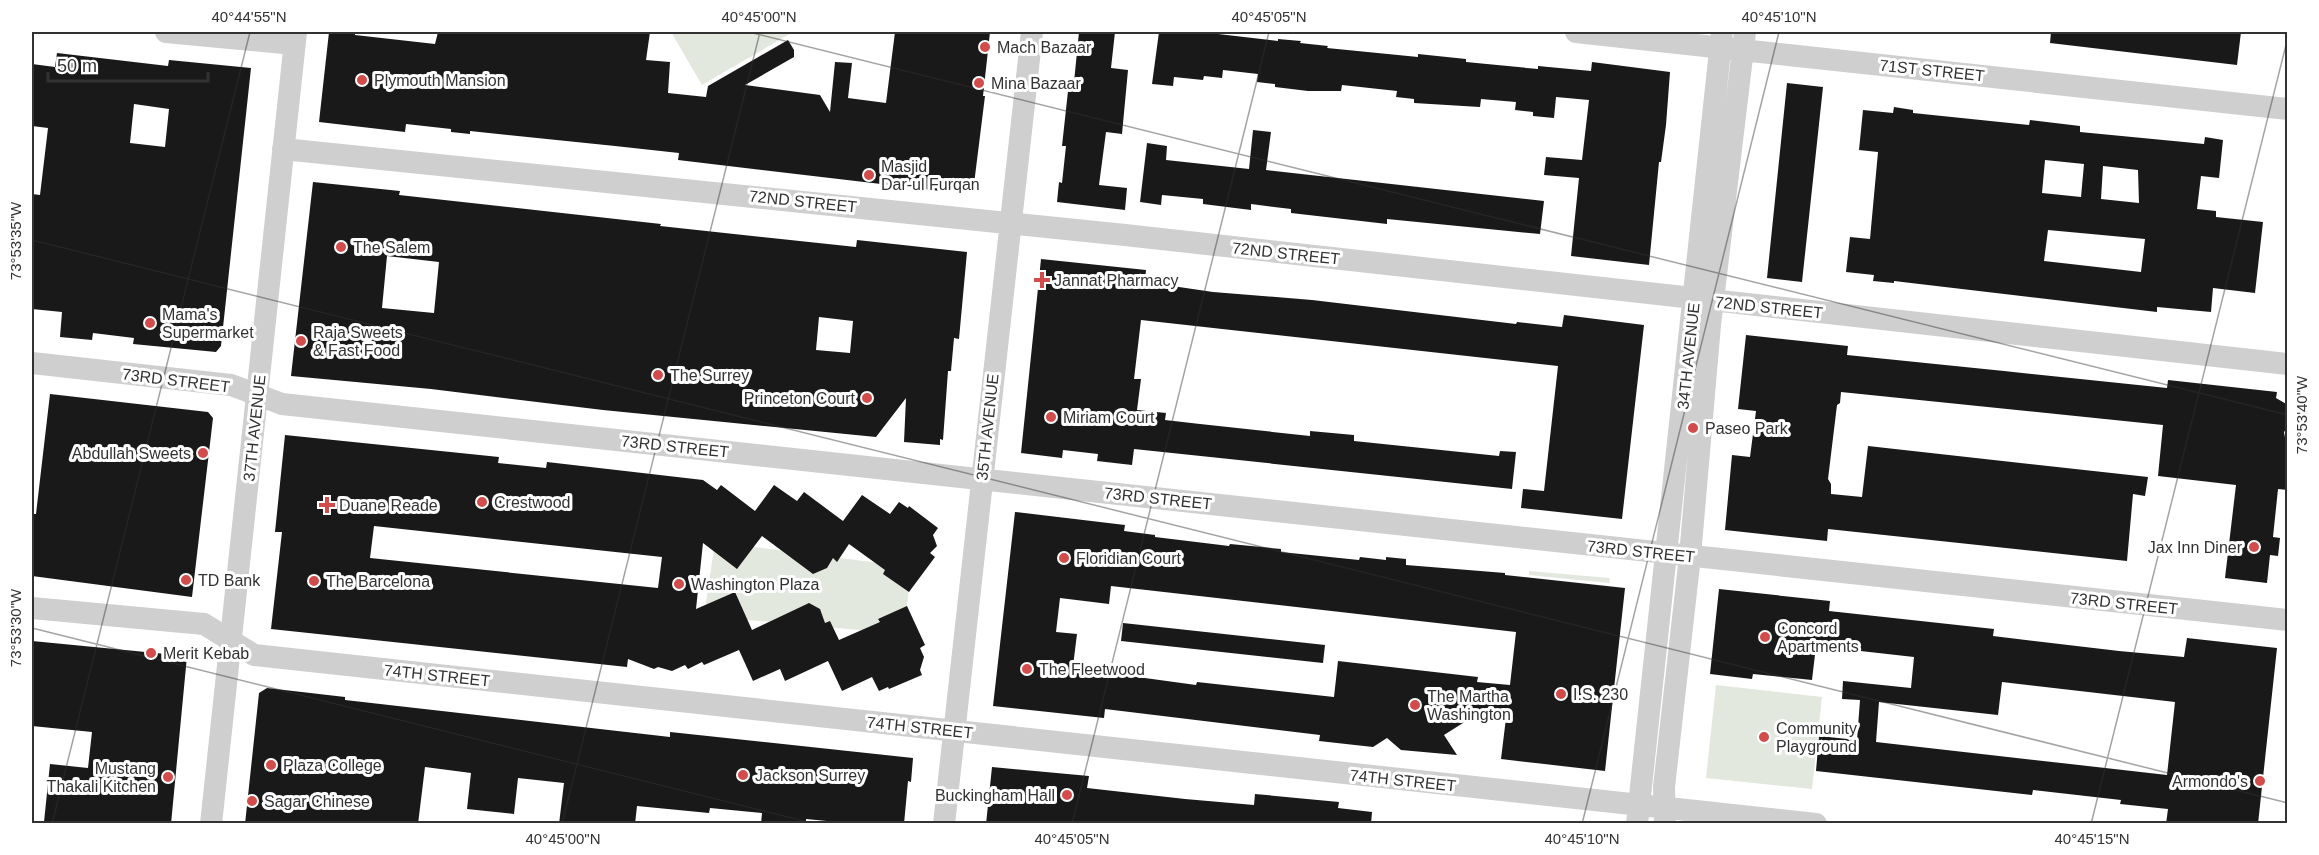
<svg xmlns="http://www.w3.org/2000/svg" width="2319" height="855" font-family="Arial,sans-serif">
	<style>
		.green { fill: #e2e8dd }
		.building { fill: #191919; fill-rule: evenodd }
		.lines { fill: none; stroke-linecap: round; stroke-linejoin: round }
		.street { stroke: #cfcfcf; stroke-width: 22 }
		.ticks { fill: none; stroke: #323232; stroke-width: 1.5; stroke-opacity: 0.45 }
		.poi-dot { fill: #d24c4c; stroke: #fff; stroke-width: 2 }
		.labels { text-anchor: middle; stroke-width: 6; stroke-linejoin: round; paint-order: stroke }
		.poi-label { font-size: 16px; fill: #323232; stroke: #fff; text-anchor: start }
		.street-label { font-size: 16px; fill: #323232; stroke: #fff }
		.neatline { fill: none; stroke: #323232; stroke-width: 2 }
		.ticks-label { font-size: 15px; text-anchor: middle; fill: #323232 }
	</style>
	<rect width="100%" height="100%" fill="#fff"/>
	<path class="green" d="M671 32H793L702 85Z
		M715 542 911 567 904 634 704 616Z
		M1529 571 1610 578 1609 583 1529 575Z
		M1716 685 1822 697 1812 789 1706 778Z"/>
	<path class="building" d="M329 32H355V35L435 44 438 32H650L646 60 670 62 668 93 706 97 708 86 788 40 794 50V57L745 85 820 95 830 112 835 62 852 63 848 98 886 103 895 32H990L983 96H985L973 192 950 190 949 192 678 160 679 153 615 146 470 131V134L451 132V129L406 124 405 132 319 122Z
		M1079 32H1115L1111 68 1128 70 1122 134 1106 132 1099 185 1127 188 1125 210 1057 202 1059 182 1062 183 1066 146H1062L1069 82H1074Z
		M1159 32H1201L1278 41V39L1301 41 1300 43 1328 46 1327 48 1418 57V54L1466 59V62L1538 69V66L1591 71 1592 62 1670 72 1666 125 1661 162H1659L1649 265 1571 256 1579 178 1544 175 1546 157 1582 160 1589 100 1556 97 1554 118 1533 116V112L1515 110 1516 102 1481 99 1480 107 1414 103V99L1396 97 1397 91 1342 85 1341 91H1308L1275 87V84L1257 82 1258 74 1223 70 1222 78 1204 76 1203 80 1174 77 1173 86 1152 84Z
		M2051 32H2241L2237 65 2050 43Z
		M57 53 168 66 169 60 251 68 221 346 216 352 133 344 134 338 93 333 92 340 60 337 62 312 32 309V194L40 195 48 128 32 126V64L55 67ZM134 104 169 109 165 147 130 143Z
		M1787 83 1823 87 1802 282 1767 278Z
		M1894 107 1913 110V113L2029 125 2030 120 2080 126V132L2184 142 2204 144 2205 137 2223 140 2219 178 2201 176 2197 209 2216 211V217L2263 222 2255 293 2213 288 2211 312 2157 307V312L1894 281V283L1873 281 1874 275 1846 272 1850 237 1870 239 1878 152 1859 150 1863 110 1893 113ZM2045 160 2084 164 2081 197 2042 193ZM2103 166 2138 170 2139 203 2101 199ZM2048 230 2145 239 2141 272 2044 261Z
		M1253 130 1271 132 1266 170 1544 201 1540 234 1387 219V224L1361 221 1291 213V209L1251 204V210L1203 204V199L1162 195 1161 205 1140 202 1147 143 1167 146 1166 160 1249 169Z
		M313 182 400 191 399 195 661 224 660 226 856 247 857 240 967 252 959 339 954 338 951 371H948L943 440 940 439V445L904 442 906 398 876 437 603 410 431 389 291 376ZM387 256 439 262 434 313 382 308ZM819 317 853 321 850 353 816 350Z
		M1041 259 1146 270 1145 282 1213 292 1312 300 1516 324 1517 322 1562 327 1564 315 1644 325 1622 519 1521 508 1523 489 1544 491 1558 366 1141 320 1134 379H1141L1137 410 1166 413 1165 420 1200 424 1310 436V431L1354 435V441L1499 456 1500 451 1516 452 1512 489 1134 449 1132 465 1097 461 1098 454 1063 450 1062 458 1021 453Z
		M1746 335 1848 346 1847 355 2004 371 2167 388 2168 380 2277 392 2276 398 2288 405V427L2284 432 2288 453V490L2278 489 2273 537 2280 538 2278 556 2270 555 2267 583 2225 578 2236 485 2158 476 2163 425 1841 392 1840 403 1837 405 1828 479 1831 484V494L1862 497 1868 446 2148 477 2145 496 2133 494 2127 561 1828 529 1827 541 1725 530 1732 455 1750 457 1756 411 1738 409Z
		M50 394 208 412 213 418 192 597 32 576V514H36Z
		M285 435 499 457 498 463 546 468 547 462 703 480 717 490 721 485 755 511 774 485 797 501 804 492 843 521 862 495 890 514 899 502 908 508 909 506 938 528 933 535 937 546 930 553 935 557 909 592 883 574 885 570 849 544 837 562 833 558 827 568 813 574 762 536 737 569 703 543 696 609 735 592 752 630 809 603 820 609 825 623 830 621 839 640 880 622 878 619 907 606 925 645 920 648 924 657 920 670 922 675 889 689 888 687 879 691 872 677 842 691 828 661 785 681 780 669 753 681 739 650 704 665 702 662 688 669 685 665 672 671 658 667 654 669 628 659 627 667 271 629 282 532H275ZM374 526 662 557 658 588 370 558Z
		M1015 512 1125 525 1124 531 1155 535V537L1229 546 1230 544 1281 549V552L1359 560 1360 557 1386 560V557L1406 559V565L1505 573V575L1625 588 1605 771 1501 759 1506 718 1474 716 1444 735 1457 755 1401 750 1387 738 1373 747 1319 741 1320 735 1105 709 1104 718 993 706ZM1111 586 1516 632 1510 685 1477 682 1478 677 1338 661 1334 697 1197 682 1196 685 1101 672V670L1073 666 1077 634 1056 632 1060 598 1109 604Z
		M1719 589 1830 601 1829 611 1994 629 1993 636 2119 651 2184 657 2187 638 2277 648 2258 824H2166L2168 809 2120 804 2121 800 2033 790 2032 795 1816 771 1819 736 1857 740 1860 700 1842 699 1843 681 1911 688 1914 657 1816 646 1812 680 1753 674 1752 679 1710 674ZM2002 682 2175 702 2167 775 1876 742 1879 702 1998 715Z
		M1123 623 1325 645 1323 663 1121 641Z
		M32 641 187 656 171 824 44 822 50 764 88 768 92 732 32 726Z
		M267 688 345 697V700L670 737V732L913 758 911 782 908 781 904 824H858L806 819V824H761L762 813 710 808 709 813 637 806 635 824H559L564 783 518 778 514 814 467 809 471 773 425 767 418 824H245L259 693Z
		M992 767 1089 776 1087 788 1185 799 1254 805 1255 794 1339 802 1338 808 1372 812 1371 824H986Z"/>
	<g class="lines">
		<path class="street" d="M166 32 294 44
			M1576 32 2288 109
			M283 149 1125 235 2288 364
			M32 363 231 385 282 404 2288 620
			M32 608 204 624 254 655 1816 824
			M1665 822 1664 787 1690 556 1710 325 1745 32
			M211 824 296 32
			M944 824 1032 32
			M1637 824 1722 32"/>
	</g>
	<path class="ticks" d="M749 32 2288 415M32 240 2288 803M32 628 816 824M52 824 250 32M562 824 760 32M1072 824 1269 32M1582 824 1779 32M2091 824 2288 37"/>
	<g class="poi-dot">
		<circle cx="985" cy="47" r="6"/>
		<circle cx="362" cy="80" r="6"/>
		<circle cx="979" cy="83" r="6"/>
		<circle cx="869" cy="175" r="6"/>
		<circle cx="341" cy="247" r="6"/>
		<path d="M1039 271h6v6h6v6h-6v6h-6v-6h-6v-6h6z"/>
		<circle cx="150" cy="323" r="6"/>
		<circle cx="301" cy="341" r="6"/>
		<circle cx="658" cy="375" r="6"/>
		<circle cx="867" cy="398" r="6"/>
		<circle cx="1051" cy="417" r="6"/>
		<circle cx="1693" cy="428" r="6"/>
		<circle cx="203" cy="453" r="6"/>
		<circle cx="482" cy="502" r="6"/>
		<path d="M324 496h6v6h6v6h-6v6h-6v-6h-6v-6h6z"/>
		<circle cx="2254" cy="547" r="6"/>
		<circle cx="1064" cy="558" r="6"/>
		<circle cx="186" cy="580" r="6"/>
		<circle cx="314" cy="581" r="6"/>
		<circle cx="679" cy="584" r="6"/>
		<circle cx="1765" cy="637" r="6"/>
		<circle cx="151" cy="653" r="6"/>
		<circle cx="1027" cy="669" r="6"/>
		<circle cx="1561" cy="694" r="6"/>
		<circle cx="1415" cy="705" r="6"/>
		<circle cx="1764" cy="737" r="6"/>
		<circle cx="271" cy="765" r="6"/>
		<circle cx="743" cy="775" r="6"/>
		<circle cx="168" cy="777" r="6"/>
		<circle cx="2260" cy="781" r="6"/>
		<circle cx="1067" cy="795" r="6"/>
		<circle cx="252" cy="801" r="6"/>
	</g>
	<g class="labels">
		<g class="poi-label">
			<text x="997" y="53">Mach Bazaar</text>
			<text x="374" y="86">Plymouth Mansion</text>
			<text x="991" y="89">Mina Bazaar</text>
			<text x="881" y="172">Masjid<tspan x="881" dy="18">Dar-ul Furqan</tspan></text>
			<text x="353" y="253">The Salem</text>
			<text x="1054" y="286">Jannat Pharmacy</text>
			<text x="162" y="320">Mama's<tspan x="162" dy="18">Supermarket</tspan></text>
			<text x="313" y="338">Raja Sweets<tspan x="313" dy="18">&amp; Fast Food</tspan></text>
			<text x="670" y="381">The Surrey</text>
			<text x="855" y="404" text-anchor="end">Princeton Court</text>
			<text x="1063" y="423">Miriam Court</text>
			<text x="1705" y="434">Paseo Park</text>
			<text x="191" y="459" text-anchor="end">Abdullah Sweets</text>
			<text x="494" y="508">Crestwood</text>
			<text x="339" y="511">Duane Reade</text>
			<text x="2242" y="553" text-anchor="end">Jax Inn Diner</text>
			<text x="1076" y="564">Floridian Court</text>
			<text x="198" y="586">TD Bank</text>
			<text x="326" y="587">The Barcelona</text>
			<text x="691" y="590">Washington Plaza</text>
			<text x="1777" y="634">Concord<tspan x="1777" dy="18">Apartments</tspan></text>
			<text x="163" y="659">Merit Kebab</text>
			<text x="1039" y="675">The Fleetwood</text>
			<text x="1573" y="700">I.S. 230</text>
			<text x="1427" y="702">The Martha<tspan x="1427" dy="18">Washington</tspan></text>
			<text x="1776" y="734">Community<tspan x="1776" dy="18">Playground</tspan></text>
			<text x="283" y="771">Plaza College</text>
			<text x="156" y="774" text-anchor="end">Mustang<tspan x="156" dy="18">Thakali Kitchen</tspan></text>
			<text x="755" y="781">Jackson Surrey</text>
			<text x="2248" y="787" text-anchor="end">Armondo's</text>
			<text x="1055" y="801" text-anchor="end">Buckingham Hall</text>
			<text x="264" y="807">Sagar Chinese</text>
		</g>
		<g class="street-label">
			<text transform="translate(1932 70) rotate(6)" y="6">71ST STREET</text>
			<text transform="translate(803 201) rotate(6)" y="6">72ND STREET</text>
			<text transform="translate(1286 253) rotate(6)" y="6">72ND STREET</text>
			<text transform="translate(1769 307) rotate(6)" y="6">72ND STREET</text>
			<text transform="translate(1688 356) rotate(-84)" y="6">34TH AVENUE</text>
			<text transform="translate(176 380) rotate(7)" y="6">73RD STREET</text>
			<text transform="translate(987 427) rotate(-84)" y="6">35TH AVENUE</text>
			<text transform="translate(254 428) rotate(-84)" y="6">37TH AVENUE</text>
			<text transform="translate(675 446) rotate(6)" y="6">73RD STREET</text>
			<text transform="translate(1158 498) rotate(6)" y="6">73RD STREET</text>
			<text transform="translate(1641 551) rotate(6)" y="6">73RD STREET</text>
			<text transform="translate(2124 603) rotate(6)" y="6">73RD STREET</text>
			<text transform="translate(437 675) rotate(6)" y="6">74TH STREET</text>
			<text transform="translate(920 727) rotate(6)" y="6">74TH STREET</text>
			<text transform="translate(1403 780) rotate(6)" y="6">74TH STREET</text>
		</g>
	</g>
	<rect width="2319" height="855" fill="none" stroke="#ffffff" stroke-width="66"/>
	<path d="M48 72v9h160v-9" fill="none" stroke="#323232" stroke-width="3"/>
	<text x="57" y="72" font-size="18" fill="#323232" stroke="#ffffff" stroke-width="4.5" paint-order="stroke">50 m</text>
	<rect x="33" y="33" width="2253" height="789" class="neatline"/>
	<g class="ticks-label">
		<text x="249" y="22">40°44'55"N</text>
		<text x="759" y="22">40°45'00"N</text>
		<text x="1269" y="22">40°45'05"N</text>
		<text x="1779" y="22">40°45'10"N</text>
		<text transform="translate(16 241) rotate(-90)" y="5">73°53'35"W</text>
		<text transform="translate(2302 415) rotate(-90)" y="5">73°53'40"W</text>
		<text transform="translate(16 628) rotate(-90)" y="5">73°53'30"W</text>
		<text x="563" y="844">40°45'00"N</text>
		<text x="1072" y="844">40°45'05"N</text>
		<text x="1582" y="844">40°45'10"N</text>
		<text x="2092" y="844">40°45'15"N</text>
	</g>
</svg>
